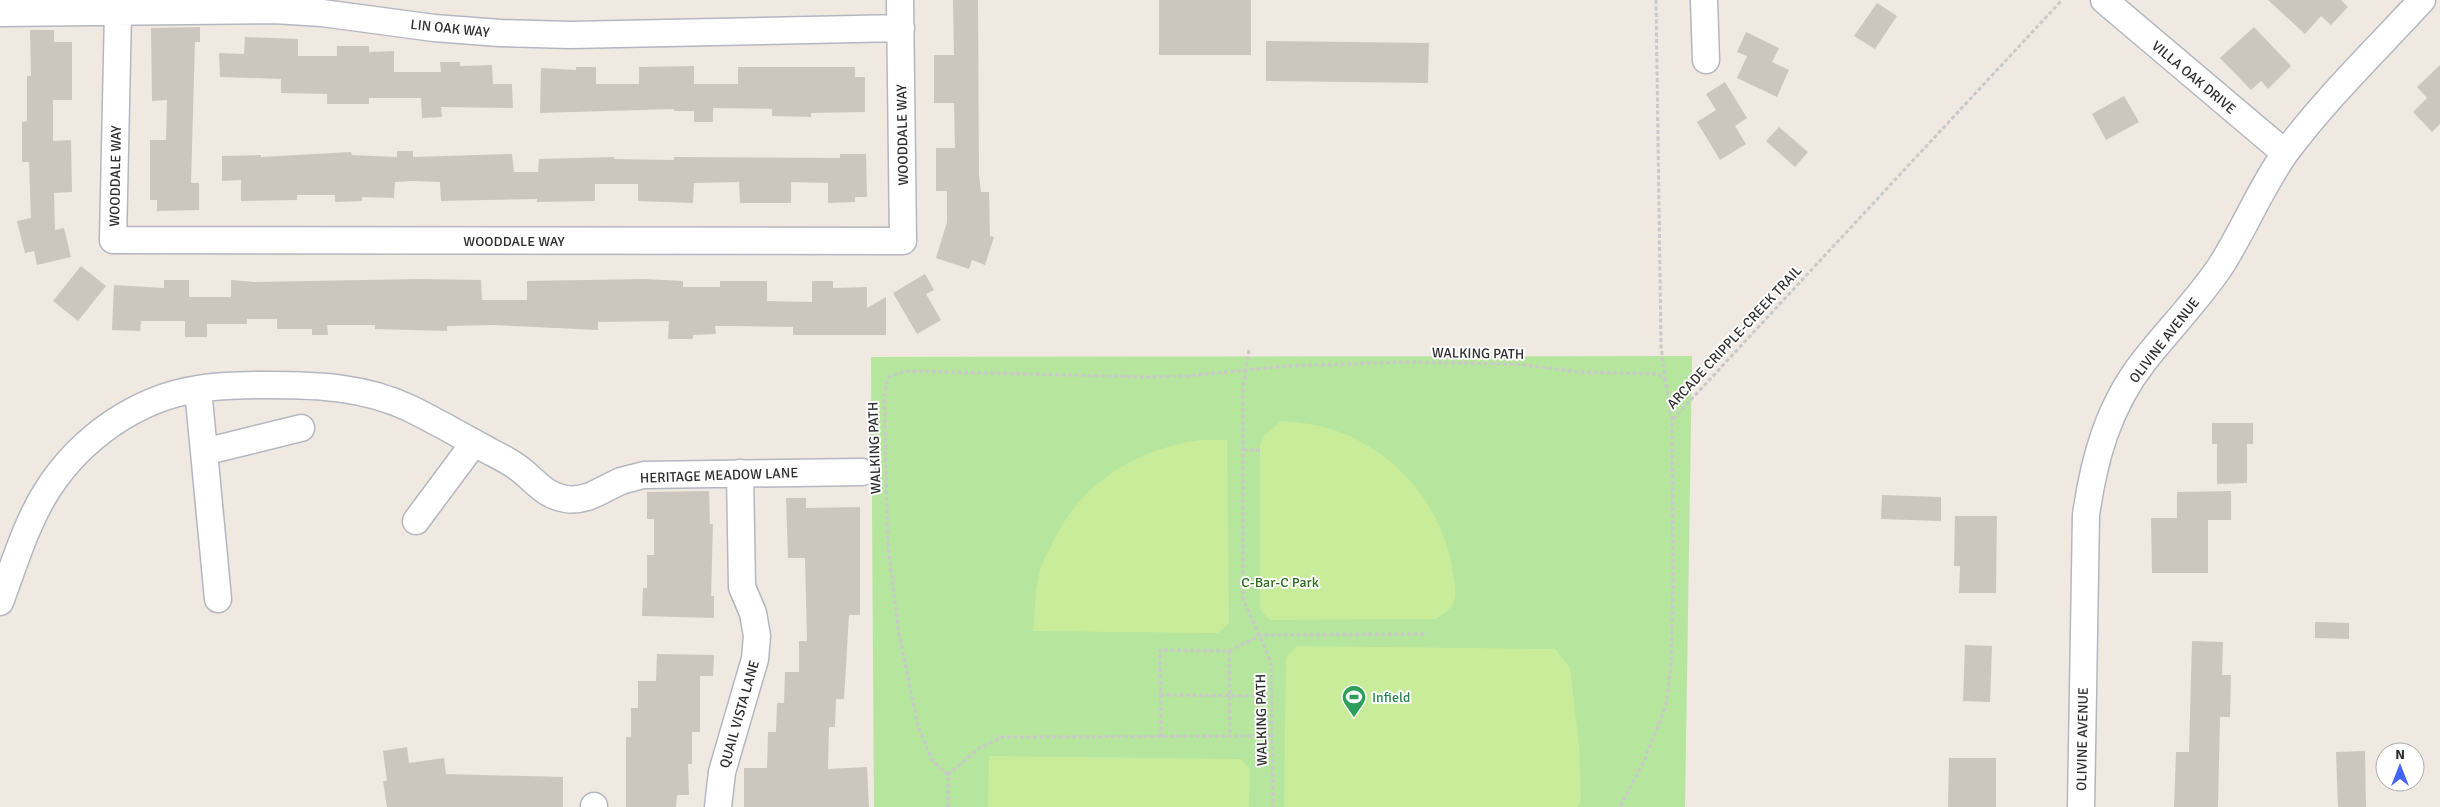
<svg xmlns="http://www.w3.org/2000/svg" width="2440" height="807" font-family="Signika,sans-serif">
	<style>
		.green { fill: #b6e59e }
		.pitch { fill: #c9ec9a }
		.building { fill: #cbc7bf }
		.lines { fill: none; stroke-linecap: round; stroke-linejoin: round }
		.minor-casing { stroke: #b4b7c1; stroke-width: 29 }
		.path { stroke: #c9c9c9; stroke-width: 3; stroke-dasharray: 4 2.5; stroke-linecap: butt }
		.minor { stroke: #fff; stroke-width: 26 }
		.labels { text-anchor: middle; stroke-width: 4; stroke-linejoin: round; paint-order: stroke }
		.street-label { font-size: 14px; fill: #2e2e2e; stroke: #fff }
		.park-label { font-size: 14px; fill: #2c6e1b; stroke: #fff }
		.leisure-label { font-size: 14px; fill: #27864d; stroke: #fff; text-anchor: start }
	</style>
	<rect width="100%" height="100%" fill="#efe9e1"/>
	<path class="green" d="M1692 356 1685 807H874L871 357Z"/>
	<path class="pitch" d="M1281 421C1313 423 1341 429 1368 446 1414 473 1446 521 1453 574 1454 582 1457 592 1454 601 1452 609 1442 614 1436 619L1270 620 1260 609V445L1264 436Z
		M1200 440H1227L1229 623 1218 633 1033 631C1035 611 1035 590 1040 570 1042 562 1047 554 1051 546 1078 485 1135 449 1200 440Z
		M1297 646 1555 649 1570 668 1579 746 1581 797 1578 807H1284L1286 658Z
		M989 756 1240 759 1250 769 1249 807H988Z"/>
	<path class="building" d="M953 0H978L979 175 981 192H989L990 236 994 237 985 265 972 260 969 269 936 258 947 222V191H936V148H955L954 103H934V55H954Z
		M1159 0H1251V55H1159Z
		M2268 0H2341L2348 7 2331 25 2321 16 2305 34Z
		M1877 3 1897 16 1875 49 1854 36Z
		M200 27V42H195L191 183H199V210L157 211V200H150V140H166L167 100 152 101 151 28Z
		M2254 27 2291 66 2268 89 2261 81 2251 90 2220 58Z
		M30 30H54V42H72V100H53V141L71 140 72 192 54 193 55 230 64 228 71 257 37 265 34 251 25 253 17 221 31 218 29 162H22V122L27 121V76H31Z
		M1746 32 1779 48 1772 62 1789 70 1777 97 1737 78 1747 56 1737 52Z
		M245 37 298 39V56H337V46H369V52L394 51V72H441L440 62H460V66L492 65 493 84H512L513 108 441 107 442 117 422 118 421 98H369V104H327V94L281 93V79L220 77 219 53 244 54Z
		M1266 41 1429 43 1428 83 1266 81Z
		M2440 65V124L2432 132 2413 112 2427 98 2417 87Z
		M694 66V84H738V67H855V77H865V112L811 113V117L772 116V109L713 108V122H694V111H674V109L540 113 541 68 576 70V67H596V84H639V67Z
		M1725 82 1747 118 1735 126 1746 144 1720 160 1697 122 1716 110 1706 94Z
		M2124 96 2139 122 2106 140 2092 114Z
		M1779 127 1808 152 1795 167 1766 141Z
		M397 151H413V157L512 154 514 172H538L539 159 614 157V159L674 160V157L840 158V154H866L867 197H855V202L828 203V183L791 182V203H740L739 182 694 183 693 203 638 201V184H595V201L537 202V199L441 201 440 182 413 181 395 182 394 198 362 197V201L335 202V195H297V200L241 201V180L222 181V156L261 155V157L351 152 352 155 397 157Z
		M81 266 106 286 78 321 53 301Z
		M925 274 934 290 926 294 941 320 917 334 893 293Z
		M420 279 481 280 482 300H527V281L645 279 683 281V287H720V281H767V301L812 302V281H833V288L867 287V308L886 297V335H793V327L735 326H715L716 334 693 335V339H668L669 321 598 322V330L494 325 447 326V331L375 329V325H327L328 335H312V329H277V319H247V324H207V337H185V321H141L140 331 112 330 114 285 164 288V280H189V297H231V280L255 282Z
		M2212 423H2253V444H2247V483L2217 484V444H2212Z
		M709 491 710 524H713L711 596H714V618L642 616 643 588H647V555H654V519H647V492Z
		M2231 491V520H2208V573H2152L2151 518H2177V492Z
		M1882 495 1941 497V521L1881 519Z
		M786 498H806V508L860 507V615H849L844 699H836L835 727H829L828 769 867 767 869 807H744V768H767L768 732H776L777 703H784L785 672H799V641H807L805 558H788Z
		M1955 516H1997L1996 593H1959L1960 566H1954Z
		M2315 622 2349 623V639L2315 638Z
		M2192 641 2223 642 2222 675H2231L2230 717H2220L2218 807H2174L2176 752H2189Z
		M1965 645 1992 646 1990 702 1963 701Z
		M657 654 714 655 713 676H700V732H692V764H688L689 795H677L676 807H626V737H631V708H638V681H656Z
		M407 747 409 763 444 758 446 774 563 777V807H387L383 781H387L383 751Z
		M2365 751 2366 807H2338L2336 752Z
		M1949 758H1996V807H1948Z"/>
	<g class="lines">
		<defs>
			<path id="minor" d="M1704 0 1706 60
				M2104 0 2285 153
				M118 12 113 240 903 241 900 0
				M0 13 274 10 322 13 434 28 500 33 570 35 901 28
				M198 389 218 599
				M204 452 301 428
				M416 521 474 443
				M0 602C14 565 26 523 48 489 81 438 137 398 198 389 222 385 246 385 269 385 317 385 365 387 409 408 434 420 458 434 482 447 494 454 506 459 517 467 533 478 544 496 566 499 588 502 602 489 621 481 628 479 636 477 644 475L862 472
				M594 807V806
				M718 807 722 772 755 659 757 636 753 613 742 587 740 473
				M2081 807 2086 515C2094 459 2108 407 2144 361 2169 329 2197 301 2220 267 2244 230 2260 188 2286 152 2326 98 2376 50 2422 0"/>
		</defs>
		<use href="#minor" class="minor-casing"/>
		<path class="path" d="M1656 0 1661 346 1665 378
			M1249 350 1243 388V599L1271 662 1273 807
			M1673 419 2062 0
			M1243 450H1260
			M1229 651 1230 736
			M1160 695 1271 696
			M1161 737 1160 650 1229 651 1261 635 1427 634
			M948 775 978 749 1002 737 1272 736
			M948 807V775L932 760 918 726 899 634 888 545 884 397 888 377 905 371 1146 377 1186 376 1287 366 1407 362 1517 364 1579 372 1657 374 1665 379 1672 420 1673 582 1671 666 1666 705 1645 759 1620 807"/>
		<use href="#minor" class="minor"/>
	</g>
	<defs>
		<symbol id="stadium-pin" viewBox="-11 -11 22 30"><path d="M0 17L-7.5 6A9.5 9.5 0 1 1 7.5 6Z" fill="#2e9e5b" stroke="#fff"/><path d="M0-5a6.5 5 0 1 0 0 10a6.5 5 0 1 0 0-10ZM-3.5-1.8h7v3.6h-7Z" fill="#fff"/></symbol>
	</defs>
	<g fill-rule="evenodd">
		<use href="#stadium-pin" x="1340" y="683" width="28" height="38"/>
	</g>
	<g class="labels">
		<g class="street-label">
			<text transform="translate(450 28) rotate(6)" y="5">LIN OAK WAY</text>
			<text transform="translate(2194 77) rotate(40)" y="5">VILLA OAK DRIVE</text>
			<text transform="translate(902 135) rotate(-91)" y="5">WOODDALE WAY</text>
			<text transform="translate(115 176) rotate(-89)" y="5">WOODDALE WAY</text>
			<text x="514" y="246">WOODDALE WAY</text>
			<text transform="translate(1734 337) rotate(-47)" y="5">ARCADE CRIPPLE-CREEK TRAIL</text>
			<text transform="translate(2164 340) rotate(-52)" y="5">OLIVINE AVENUE</text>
			<text transform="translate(1478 353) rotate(1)" y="5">WALKING PATH</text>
			<text transform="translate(874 448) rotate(-92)" y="5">WALKING PATH</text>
			<text transform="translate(719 475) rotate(-2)" y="5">HERITAGE MEADOW LANE</text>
			<text transform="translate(739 714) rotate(-74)" y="5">QUAIL VISTA LANE</text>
			<text transform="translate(1261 720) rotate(-91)" y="5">WALKING PATH</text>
			<text transform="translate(2082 739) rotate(-89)" y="5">OLIVINE AVENUE</text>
		</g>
		<g class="park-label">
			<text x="1280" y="587">C-Bar-C Park</text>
		</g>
		<g class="leisure-label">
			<text x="1372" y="702">Infield</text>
		</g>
	</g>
	<g transform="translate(2400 767)"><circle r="24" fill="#ffffff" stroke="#ababab"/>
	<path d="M0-4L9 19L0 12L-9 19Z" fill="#4264fb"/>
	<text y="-8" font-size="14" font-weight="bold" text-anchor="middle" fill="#2e2e2e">N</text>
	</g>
</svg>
